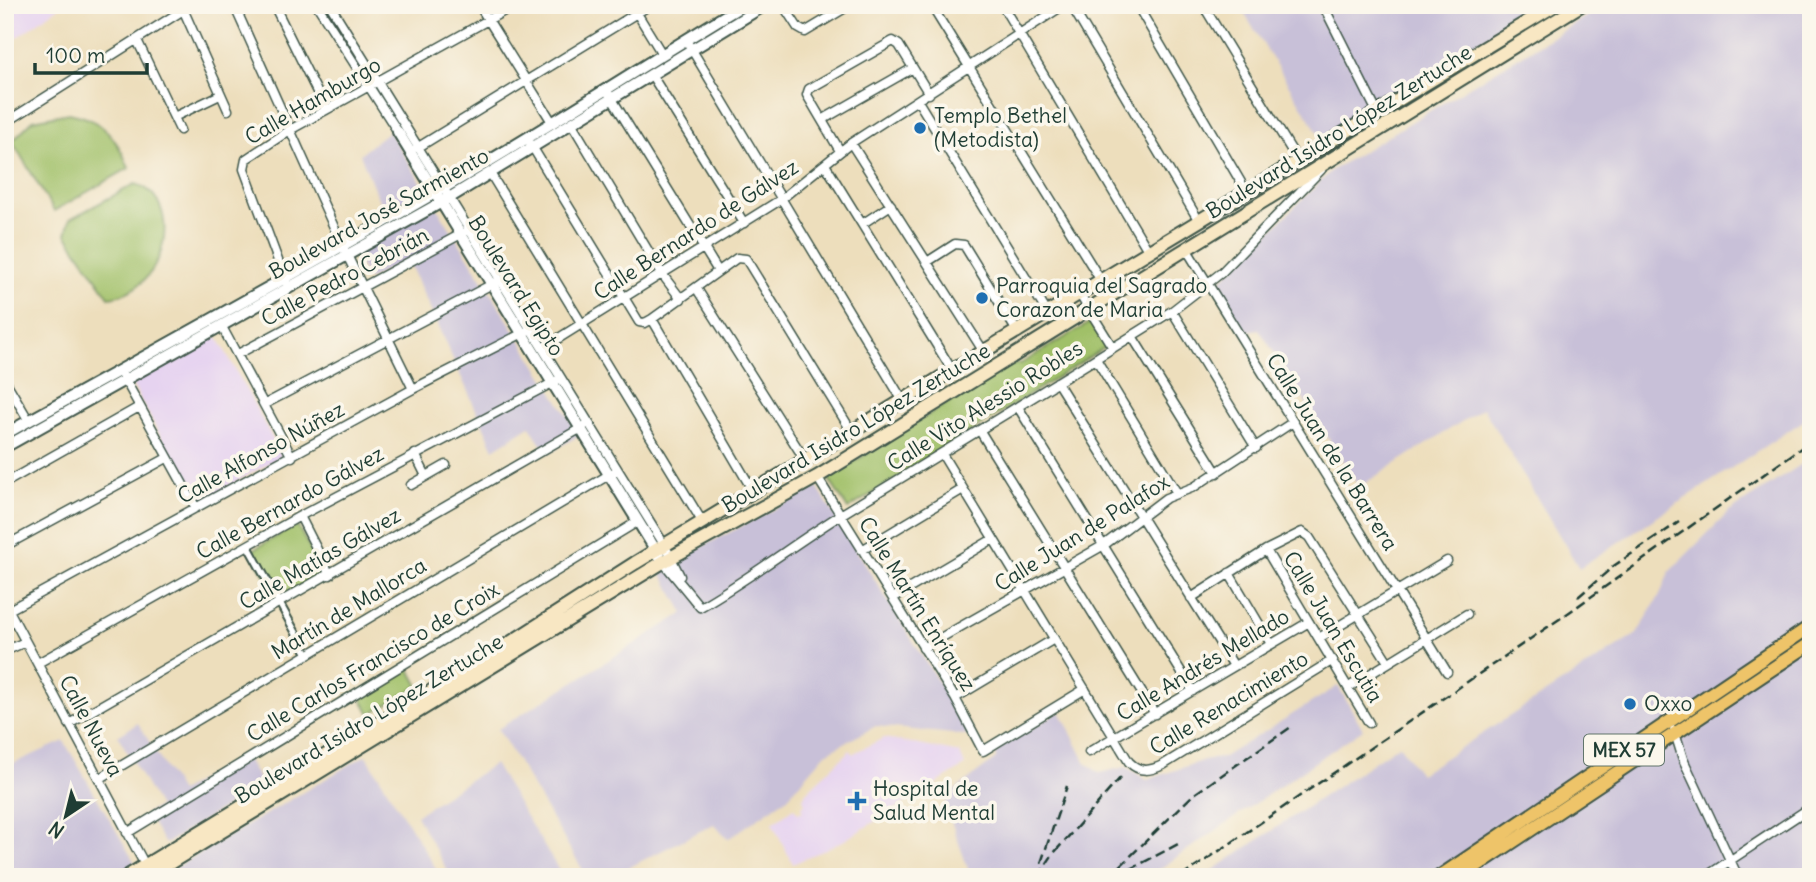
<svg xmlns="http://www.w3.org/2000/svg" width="1816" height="882" font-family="Delius,sans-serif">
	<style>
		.built { fill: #e6d3f0 }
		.industrial { fill: #c8c0d8 }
		.green { fill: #a0c068; stroke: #607e4e; stroke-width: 2 }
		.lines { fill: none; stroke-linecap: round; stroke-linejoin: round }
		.pedestrian-casing { stroke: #3e5548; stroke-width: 10 }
		.minor-casing { stroke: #3e5548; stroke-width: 11 }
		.tertiary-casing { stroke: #3e5548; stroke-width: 14 }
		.secondary-casing { stroke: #3e5548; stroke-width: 16 }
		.primary-casing { stroke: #3e5548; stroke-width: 16 }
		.pedestrian { stroke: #fff; stroke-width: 6 }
		.minor { stroke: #fff; stroke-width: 8 }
		.tertiary { stroke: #fff; stroke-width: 10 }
		.secondary { stroke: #f8e7c3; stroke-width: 12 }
		.primary { stroke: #eec469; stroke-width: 12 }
		.rail { stroke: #1f3d34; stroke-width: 2.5; stroke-dasharray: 10 5; stroke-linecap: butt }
		.poi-dot { fill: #1f6fb2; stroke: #fbf7ec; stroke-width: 2.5 }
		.labels { text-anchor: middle; stroke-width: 7; stroke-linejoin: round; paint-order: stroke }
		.shield { fill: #fbf7ec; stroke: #61756b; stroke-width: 2 }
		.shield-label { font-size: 19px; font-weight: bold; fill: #1f3d34 }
		.street-label { font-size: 21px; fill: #1f3d34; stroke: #fbf7ec }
		.poi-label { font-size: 21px; fill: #1f3d34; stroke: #fbf7ec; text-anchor: start }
	</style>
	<rect width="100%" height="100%" fill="#fbf7ec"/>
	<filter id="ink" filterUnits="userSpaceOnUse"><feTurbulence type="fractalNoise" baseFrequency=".0143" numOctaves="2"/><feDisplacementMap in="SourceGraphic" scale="14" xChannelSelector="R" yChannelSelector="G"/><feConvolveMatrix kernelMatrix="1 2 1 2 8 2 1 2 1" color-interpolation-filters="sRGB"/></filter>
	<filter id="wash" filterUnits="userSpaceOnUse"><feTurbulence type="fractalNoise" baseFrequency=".00686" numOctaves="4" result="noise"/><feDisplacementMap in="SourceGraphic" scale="28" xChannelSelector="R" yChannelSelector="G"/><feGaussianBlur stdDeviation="1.57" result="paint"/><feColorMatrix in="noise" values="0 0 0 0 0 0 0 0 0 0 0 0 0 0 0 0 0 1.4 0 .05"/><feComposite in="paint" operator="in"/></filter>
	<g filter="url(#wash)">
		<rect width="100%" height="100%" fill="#eddebc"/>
		<path class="built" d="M5 5H62L5 46Z
			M216 334 282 456 198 503 131 383Z
			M884 738 960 753 965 766 843 841 793 864 772 823 794 808 798 813 803 811 801 807 805 804 803 798 806 792 850 750 852 754Z"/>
		<path class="industrial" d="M1239 5H1539L1322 139Z
			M1605 5H1811V416L1579 568 1483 408 1359 487 1259 329 1243 332 1217 284 1332 170Z
			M389 131 580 435 547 454 530 426 494 449 411 267 405 260 368 280 353 251 391 230 360 154Z
			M1811 458V877H1203L1399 745 1420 774 1637 634 1660 595 1669 572 1729 512Z
			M817 487 972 736 876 726 826 753 787 798 728 839 714 824 610 877H587L498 729 684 613 659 569Z
			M1338 686 1363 729 1148 877H971L945 804 951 793 996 759V750L1060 711 1086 763 1099 773 1126 767 1147 780 1204 760 1222 758Z
			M138 723 180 792 244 754 262 784 165 844 146 813 159 807 118 736Z
			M64 741 135 863 113 877H5V767Z
			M366 755 441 877H160Z
			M494 764 563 877H451L416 815Z"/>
		<path class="green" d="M69 113C103 119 117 138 129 168L54 211 12 141 33 120Z
			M135 184C183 196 171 290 109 297L66 234 70 219Z
			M1091 322 1107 346 848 509 828 478 1009 364H1020Z
			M297 525 323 573 278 599 251 551Z
			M408 666 419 686 370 714 359 694Z"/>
	</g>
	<g filter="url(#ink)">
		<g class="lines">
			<defs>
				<path id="pedestrian" d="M248 546 308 655"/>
				<path id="minor" d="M234 5 342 245 413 389
					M274 5 326 110
					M317 5 398 132
					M330 5 665 546 680 576
					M479 5 552 122
					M632 5 662 54
					M783 5 798 28 805 32 850 5
					M931 5 1111 297
					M1002 5 1149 252
					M1071 5 1199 221
					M1137 5 1246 191
					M1203 5 1298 161
					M1323 5 1378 114
					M183 9 228 110
					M137 40 180 130
					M689 45 903 401
					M651 74 744 223
					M609 94 718 271
					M918 101 1048 314
					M174 117 220 95
					M822 120 913 68
					M5 123 191 5
					M572 124 662 274 681 299
					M530 143 639 322 645 323 652 319 737 258 746 259 852 432
					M851 143 984 352
					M417 148 650 5
					M840 151 807 95 809 89 893 41 899 45 929 94
					M826 166 952 370
					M490 173 703 523
					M862 224 891 205
					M1187 250 1447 672
					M927 262 955 244 964 245 1018 333
					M286 282 244 169 246 159 290 130 515 5
					M697 289 805 460
					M1080 295 1113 348
					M1172 311 1256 448
					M652 319 753 491
					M221 325 292 457
					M1132 336 1217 473
					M543 348 780 200 851 143 1064 5
					M238 354 463 233
					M1096 359 1177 493
					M123 376 196 508
					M6 382 29 421
					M1057 382 1234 666
					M265 404 496 282
					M1018 407 1193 691
					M980 431 1155 714
					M415 454 426 476
					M942 454 1129 762C1140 773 1150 771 1163 765L1333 660
					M817 477 955 698 983 751 1085 689
					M5 483 139 407
					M411 485 446 465
					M300 516 330 575
					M5 546 167 458
					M862 550 963 489
					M1266 550 1369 723
					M663 562 700 607C749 579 794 544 842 514 952 447 1062 380 1172 311L1221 273 1321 170
					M1229 573 1271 644
					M893 598 993 539
					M1191 598 1266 550 1302 532 1309 537 1388 662
					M5 603 145 865
					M9 610 413 389 527 331
					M1319 638 1447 561
					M923 648 1104 545 1166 498 1194 487 1293 422
					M5 651 25 642
					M38 663 300 516 556 381
					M1349 687 1467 614
					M955 698 1054 639
					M69 724 583 427
					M1674 730 1683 759 1738 877
					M1089 752 1309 622
					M99 779 612 473
					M127 833 637 522
					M1705 877 1811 807"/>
				<path id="tertiary" d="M398 132 663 562
					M5 434C149 354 293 275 435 193 539 133 640 67 743 5
					M5 447 449 198 765 5"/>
				<path id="secondary" d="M126 877 502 648 635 563 1555 5
					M147 877 663 562 817 477 1581 5"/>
				<path id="primary" d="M1439 877 1811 626
					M1460 877 1811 643"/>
			</defs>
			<use href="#pedestrian" class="pedestrian-casing"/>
			<use href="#minor" class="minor-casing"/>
			<use href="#tertiary" class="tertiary-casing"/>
			<use href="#secondary" class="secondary-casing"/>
			<use href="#primary" class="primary-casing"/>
			<use href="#pedestrian" class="pedestrian"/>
			<use href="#minor" class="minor"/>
			<use href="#tertiary" class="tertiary"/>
			<use href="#secondary" class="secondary"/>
			<use href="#primary" class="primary"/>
			<path class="rail" d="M1578 597 1615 565 1679 522
				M1041 863 1067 786
				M1038 877 1053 854 1122 776
				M1109 877 1193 795 1291 727
				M1116 877 1182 842
				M1181 877 1561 618 1811 441"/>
		</g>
	</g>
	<g class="poi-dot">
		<circle cx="920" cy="128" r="7"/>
		<circle cx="982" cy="298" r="7"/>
		<circle cx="1630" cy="704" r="7"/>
		<path d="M853.5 790.5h7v7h7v7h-7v7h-7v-7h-7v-7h7z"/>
	</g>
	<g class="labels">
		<rect class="shield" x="1584" y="734.5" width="80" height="31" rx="5"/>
		<g class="shield-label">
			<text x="1624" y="757">MEX 57</text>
		</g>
		<g class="street-label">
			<text transform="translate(313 101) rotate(-30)" y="7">Calle Hamburgo</text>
			<text transform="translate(1339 132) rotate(-32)" y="7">Boulevard Isidro López Zertuche</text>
			<text transform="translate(379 214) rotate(-29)" y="7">Boulevard José Sarmiento</text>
			<text transform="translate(696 230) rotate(-33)" y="7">Calle Bernardo de Gálvez</text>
			<text transform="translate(345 277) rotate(-28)" y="7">Calle Pedro Cebrián</text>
			<text transform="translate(516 286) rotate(58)" y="7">Boulevard Egipto</text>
			<text transform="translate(985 406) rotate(-32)" y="7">Calle Vito Alessio Robles</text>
			<text transform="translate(856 428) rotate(-31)" y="7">Boulevard Isidro López Zertuche</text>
			<text transform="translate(1332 452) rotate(58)" y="7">Calle Juan de la Barrera</text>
			<text transform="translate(261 453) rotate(-29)" y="7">Calle Alfonso Núñez</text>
			<text transform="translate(290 503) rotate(-29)" y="7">Calle Bernardo Gálvez</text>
			<text transform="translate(1082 533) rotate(-32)" y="7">Calle Juan de Palafox</text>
			<text transform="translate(320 559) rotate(-30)" y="7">Calle Matías Gálvez</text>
			<text transform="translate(917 604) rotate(58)" y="7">Calle Martín Enríquez</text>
			<text transform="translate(349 609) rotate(-31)" y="7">Martín de Mallorca</text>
			<text transform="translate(1333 627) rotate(59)" y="7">Calle Juan Escutia</text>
			<text transform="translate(373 662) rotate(-31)" y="7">Calle Carlos Francisco de Croix</text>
			<text transform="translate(1203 665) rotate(-31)" y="7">Calle Andrés Mellado</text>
			<text transform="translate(1229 703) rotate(-31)" y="7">Calle Renacimiento</text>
			<text transform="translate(369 719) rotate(-31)" y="7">Boulevard Isidro López Zertuche</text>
			<text transform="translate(91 726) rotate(62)" y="7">Calle Nueva</text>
		</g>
		<g class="poi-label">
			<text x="934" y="123">Templo Bethel<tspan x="934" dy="24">(Metodista)</tspan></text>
			<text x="996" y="293">Parroquia del Sagrado<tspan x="996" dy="24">Corazon de Maria</tspan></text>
			<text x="1644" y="711">Oxxo</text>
			<text x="873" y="796">Hospital de<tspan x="873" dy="24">Salud Mental</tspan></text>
		</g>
	</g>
	<rect width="1816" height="882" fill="none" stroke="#fbf7ec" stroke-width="28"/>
	<g transform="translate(66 816) rotate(215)" stroke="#fbf7ec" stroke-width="5" paint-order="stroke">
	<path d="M0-5L12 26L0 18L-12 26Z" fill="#1f3d34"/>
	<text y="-10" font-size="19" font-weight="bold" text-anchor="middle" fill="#1f3d34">N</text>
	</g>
	<path d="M35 63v10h112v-10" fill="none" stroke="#1f3d34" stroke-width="3.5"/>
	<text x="46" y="63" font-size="21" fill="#1f3d34" stroke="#fbf7ec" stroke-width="5" paint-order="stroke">100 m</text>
</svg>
